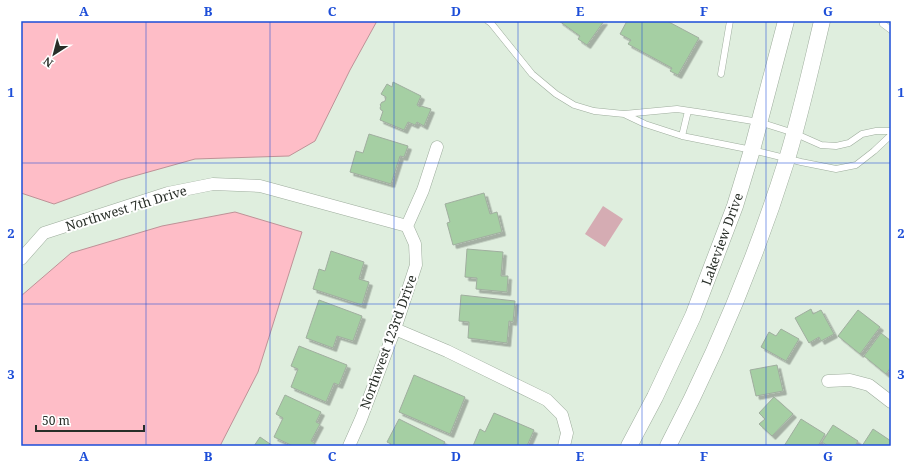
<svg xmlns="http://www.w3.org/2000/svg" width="912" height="467" font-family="'Noto Serif',serif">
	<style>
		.green { fill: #d5acb3 }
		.water { fill: #febdc7; stroke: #be9297 }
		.building { fill: #a5cfa3; stroke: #a0ae9f; filter: url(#shadow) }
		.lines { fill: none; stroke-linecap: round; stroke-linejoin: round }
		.lane-casing { stroke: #9ead9d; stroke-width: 7 }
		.street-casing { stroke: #9ead9d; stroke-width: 13 }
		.secondary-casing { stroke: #9ead9d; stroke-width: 17 }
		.lane { stroke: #fff; stroke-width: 6 }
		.street { stroke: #fff; stroke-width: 12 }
		.secondary { stroke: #fff; stroke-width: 16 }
		.grid { fill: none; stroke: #1d4ed8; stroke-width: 1; stroke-opacity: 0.55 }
		.labels { text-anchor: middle; stroke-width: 4; stroke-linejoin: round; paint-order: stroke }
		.street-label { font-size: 13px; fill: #282e28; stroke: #fff }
		.neatline { fill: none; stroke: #1d4ed8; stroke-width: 1.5 }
		.grid-label { font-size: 13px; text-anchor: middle; font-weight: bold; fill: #1d4ed8 }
	</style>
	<defs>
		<filter id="shadow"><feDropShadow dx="3.5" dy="3.5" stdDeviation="0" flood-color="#0004"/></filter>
	</defs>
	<rect width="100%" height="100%" fill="#dfeede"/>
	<path class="green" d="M603 206 623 219 605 247 585 234Z"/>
	<path class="water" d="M21 21H377L350 70 315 141 289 156 195 159 120 180 54 204 21 193Z
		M235 212 302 232 258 372 220 446H21V296L71 253 162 226Z"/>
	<path class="building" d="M559 21H604L587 45 578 39 580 36Z
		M627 21H667L699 38 678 75 670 71 672 68 628 44 631 40 620 34Z
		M393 82 421 96 417 105 420 107 421 106 431 109 424 126 417 122 415 125 408 122 404 130 380 120 383 111 381 110 380 108 381 106 380 105 382 102H383L385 101 386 97 381 94 387 84 392 87Z
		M369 134 408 146 404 157 400 156 391 184 350 172 356 151 363 153Z
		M484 193 490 214 497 212 502 232 453 245 447 223 450 222 445 204Z
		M467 249 503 252 501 276H508L507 292 476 289 477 278 465 277Z
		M331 251 364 262 359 279 369 282 362 305 313 289 319 269 325 271Z
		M461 295 515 301 513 322 509 321 507 343 468 338 469 322 459 321Z
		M319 300 362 316 353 341 337 336 333 348 306 338Z
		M811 309 813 314 821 310 834 334 821 341 819 337 809 343 795 318Z
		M858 310 880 327 860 354 838 336Z
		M781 329 799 339 786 361 761 347 769 332 776 336Z
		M881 333 891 341V367L886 374 864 356Z
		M299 346 347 365 339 385 334 383 326 402 291 387 298 369 291 366Z
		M777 365 783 391 756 396 750 370Z
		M414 375 465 397 450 434 399 412Z
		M285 395 321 412 316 422 320 424 311 441 315 443 313 446H293L274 437 283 418 276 414Z
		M774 397 793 414 772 436 759 424 765 419 759 413Z
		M494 413 534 430 527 446H473L480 429 485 432Z
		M399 419 445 442 443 446H390L391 444 387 442Z
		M801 419 825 434 818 446H784Z
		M833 425 858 441 855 446H828L822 442Z
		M873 429 891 441V446H862Z
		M260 437 273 446H254Z"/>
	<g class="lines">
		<defs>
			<path id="lane" d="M488 21 491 23 532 74 556 94 574 105 594 111 624 114 677 109 704 113 759 122 794 133 821 145 836 146 849 143 862 134 876 131H891
				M883 24 891 30
				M721 74 730 21
				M626 115 645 124 682 136 752 150 801 162 836 169 856 165 874 151 891 135
				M682 136 688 111"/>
			<path id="street" d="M21 259 44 233 168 193 213 184 260 186 407 226
				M395 329 447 351 547 400 562 415 567 433 564 446
				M828 381 850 380 869 385 891 402
				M349 446 361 419 395 329 416 265 415 244 407 226 423 190 437 147"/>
			<path id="secondary" d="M629 446 655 397 693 316 735 206 752 150 786 21
				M668 446C716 354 756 258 787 159 801 113 811 67 822 21"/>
		</defs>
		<use href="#lane" class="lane-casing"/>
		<use href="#street" class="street-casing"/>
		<use href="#secondary" class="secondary-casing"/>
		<use href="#lane" class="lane"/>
		<use href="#street" class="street"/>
		<use href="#secondary" class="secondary"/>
	</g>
	<path class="grid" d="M146 21V446M270 21V446M394 21V446M518 21V446M642 21V446M766 21V446M21 163H891M21 304H891"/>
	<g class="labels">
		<g class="street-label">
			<text transform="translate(126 208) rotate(-17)" y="5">Northwest 7th Drive</text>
			<text transform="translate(722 239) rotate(-70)" y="5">Lakeview Drive</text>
			<text transform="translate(388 342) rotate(-70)" y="5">Northwest 123rd Drive</text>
		</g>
	</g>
	<rect width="912" height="467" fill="none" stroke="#ffffff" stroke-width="44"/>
	<g transform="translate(54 54) rotate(216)" stroke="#ffffff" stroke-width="3" paint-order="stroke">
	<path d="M0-3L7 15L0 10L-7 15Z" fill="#282e28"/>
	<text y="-6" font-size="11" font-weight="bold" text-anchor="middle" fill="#282e28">N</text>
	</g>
	<path d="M36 425v6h108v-6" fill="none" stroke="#282e28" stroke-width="2"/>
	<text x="42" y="425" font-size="12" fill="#282e28" stroke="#ffffff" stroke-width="3" paint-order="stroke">50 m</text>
	<rect x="22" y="22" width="868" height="423" class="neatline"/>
	<g class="grid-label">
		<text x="84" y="16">A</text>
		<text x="208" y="16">B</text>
		<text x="332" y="16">C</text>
		<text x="456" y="16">D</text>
		<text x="580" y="16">E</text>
		<text x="704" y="16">F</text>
		<text x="828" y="16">G</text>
		<text x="11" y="97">1</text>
		<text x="901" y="97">1</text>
		<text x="11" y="238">2</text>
		<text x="901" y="238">2</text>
		<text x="11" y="379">3</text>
		<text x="901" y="379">3</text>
		<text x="84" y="461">A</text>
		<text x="208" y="461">B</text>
		<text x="332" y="461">C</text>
		<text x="456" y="461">D</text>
		<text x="580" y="461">E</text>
		<text x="704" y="461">F</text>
		<text x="828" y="461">G</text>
	</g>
</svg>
